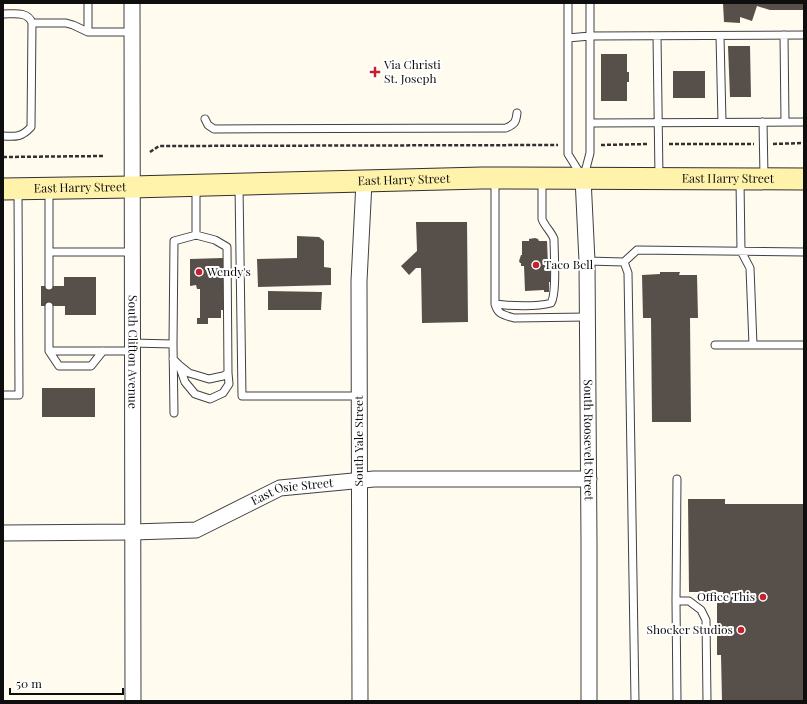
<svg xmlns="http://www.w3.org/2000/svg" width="807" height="704" font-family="'Playfair Display',serif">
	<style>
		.building { fill: #574f4a }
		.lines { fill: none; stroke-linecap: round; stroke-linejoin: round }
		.lane-casing { stroke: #414141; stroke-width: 9 }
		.street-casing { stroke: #414141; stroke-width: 17 }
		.secondary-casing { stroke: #303030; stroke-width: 23 }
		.path { stroke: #303030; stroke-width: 2.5; stroke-dasharray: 4 2; stroke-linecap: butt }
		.lane { stroke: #fff; stroke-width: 7 }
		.street { stroke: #fff; stroke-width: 15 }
		.secondary { stroke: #fff2aa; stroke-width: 21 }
		.poi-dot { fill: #c3212f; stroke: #fff; stroke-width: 1.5 }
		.labels { text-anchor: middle; stroke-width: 4; stroke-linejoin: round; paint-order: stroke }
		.poi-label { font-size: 12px; fill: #0e0e0e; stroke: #fff; text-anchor: start }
		.street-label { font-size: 12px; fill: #0e0e0e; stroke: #fff }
	</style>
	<rect width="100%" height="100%" fill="#fffbef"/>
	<path class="building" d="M723 3H804V10H770L757 6 752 21 740 17V23L724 22Z
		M728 46H750L751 97H730Z
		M601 54H627V72H629V82H627V101H601Z
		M673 71H705V98H673Z
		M416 222H467L468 322 422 323 421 268H416L409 275 401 266 417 251Z
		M297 236 319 237 324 241V267L331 268V285L258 287 257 259 297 258Z
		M535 238 538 239 539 241H547L548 265H550L551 282H549V292H544V290L525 291 524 266H521V263H520L519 261 521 255H522V241H529V239Z
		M223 258 224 310H221V318H208V324H197V318H200V289H197L196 285 190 286V259Z
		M660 272H680L679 275H697L698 318H690L691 422H652L651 318H643L642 275 660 274Z
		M64 277H96V315H65V306H41V286H64Z
		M268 291 322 292 321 310H268Z
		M42 388H95V417H42Z
		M688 499H725V504H804V701H722L721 655H717V603L723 602V592H689Z"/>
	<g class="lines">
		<defs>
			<path id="lane" d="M88 3V32
				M568 3V154L581 175
				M3 14C14 14 28 11 32 23L31 127C22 137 16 137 3 136
				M32 23H66L73 25 88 32H132
				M784 35 785 122
				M657 36 659 177
				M720 36 722 122
				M568 38 590 36 804 35
				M205 119 208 125 214 129 506 128C515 124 516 122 517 113
				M763 122 764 176
				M590 123 804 122
				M584 176 590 153V3
				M495 180V304C498 315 504 315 514 318L587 317
				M740 181 741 251 750 268 753 345
				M239 186 242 396H359
				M49 190V252H132
				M49 252V286
				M587 261 624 262 637 250 804 252
				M624 262 628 273 635 701
				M495 304C510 306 537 307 551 303 557 294 554 252 554 239 551 231 545 227 542 219V179
				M49 306V351L59 366H91L103 351
				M132 343 173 344 174 241 196 235V187
				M173 344 174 413
				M715 345H804
				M49 351H132
				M173 359 179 365 189 373 209 379 223 376 228 373 227 247 215 240 196 235
				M179 365 185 382 195 394 210 399 223 393 229 384 228 373
				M3 395H19L18 191
				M677 479 676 601H689L701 610 706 620 707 701
				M676 601 677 701"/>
			<g id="street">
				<path id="s1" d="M132 3 133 701"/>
				<path id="s2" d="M583 178 587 261 589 543V701"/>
				<path id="s3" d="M3 533 133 532 196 530 280 488 374 479H589"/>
				<path d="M360 701 359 281 364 182"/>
			</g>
			<g id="secondary">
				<path id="s4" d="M3 189 132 187 482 178 804 179"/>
			</g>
		</defs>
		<use href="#lane" class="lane-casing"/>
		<use href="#street" class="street-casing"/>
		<use href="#secondary" class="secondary-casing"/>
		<path class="path" d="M669 144H754
			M773 144 804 143
			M601 145 648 144
			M150 152 159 146 558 145
			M3 157 105 156"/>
		<use href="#lane" class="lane"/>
		<use href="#street" class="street"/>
		<use href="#secondary" class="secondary"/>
	</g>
	<g class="poi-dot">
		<path d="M373 66h4v4h4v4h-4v4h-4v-4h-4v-4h4z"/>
		<circle cx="536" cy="265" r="4"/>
		<circle cx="199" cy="272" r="4"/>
		<circle cx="763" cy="597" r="4"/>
		<circle cx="741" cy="630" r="4"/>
	</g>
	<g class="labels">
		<g class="poi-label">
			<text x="384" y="69">Via Christi<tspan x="384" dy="14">St. Joseph</tspan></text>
			<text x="544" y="269">Taco Bell</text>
			<text x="207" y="276">Wendy's</text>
			<text x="755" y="601" text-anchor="end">Office This</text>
			<text x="733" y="634" text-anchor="end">Shocker Studios</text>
		</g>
		<g class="street-label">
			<text dy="4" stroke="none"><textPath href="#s4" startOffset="725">East Harry Street</textPath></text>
			<text dy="4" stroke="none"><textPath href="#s4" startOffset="401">East Harry Street</textPath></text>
			<text dy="4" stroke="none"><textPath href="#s4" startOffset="77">East Harry Street</textPath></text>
			<text dy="4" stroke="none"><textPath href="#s1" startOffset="349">South Clifton Avenue</textPath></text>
			<text dy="4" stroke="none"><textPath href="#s2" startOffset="262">South Roosevelt Street</textPath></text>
			<text transform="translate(359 441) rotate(-90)" y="4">South Yale Street</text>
			<text dy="4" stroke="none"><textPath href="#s3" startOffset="298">East Osie Street</textPath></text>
		</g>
	</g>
	<rect width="807" height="704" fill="none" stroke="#0e0e0e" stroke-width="8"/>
	<path d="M10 688v6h113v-6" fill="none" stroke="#0e0e0e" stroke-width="2"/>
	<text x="16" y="688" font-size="12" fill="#0e0e0e" stroke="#ffffff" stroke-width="3" paint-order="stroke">50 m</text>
</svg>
